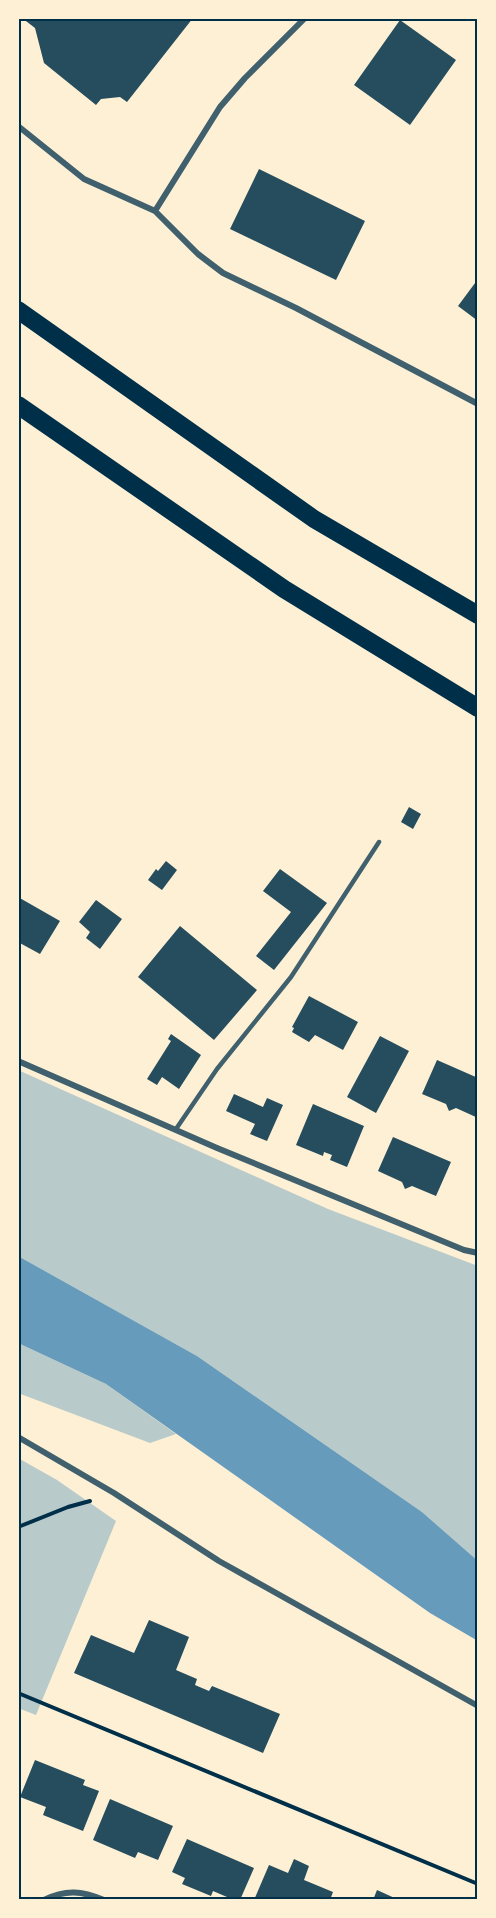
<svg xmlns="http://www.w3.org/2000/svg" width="496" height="1918" font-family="Overpass,sans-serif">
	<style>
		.green { fill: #b9caca }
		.water { fill: #669bbc }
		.building { fill: #264d5e }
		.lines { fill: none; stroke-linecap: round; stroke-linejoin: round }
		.path { stroke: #003049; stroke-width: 4 }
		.service { stroke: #3f606c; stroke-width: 4.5 }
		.minor { stroke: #3f606c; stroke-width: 6 }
		.motorway { stroke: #003049; stroke-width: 18 }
		.neatline { fill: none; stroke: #003049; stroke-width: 2 }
	</style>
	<rect width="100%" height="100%" fill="#fdf0d5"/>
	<path class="green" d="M18 1070 328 1209 478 1266V1561L422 1512 197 1356 18 1256Z
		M18 1343 106 1384 176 1434 150 1443 18 1393Z
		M18 1458 57 1480 116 1521 36 1715 18 1708Z"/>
	<path class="water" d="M18 1256 197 1356 422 1512 478 1561V1641L430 1613 106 1384 18 1343Z"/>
	<path class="building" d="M22 18H193L127 102 120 97 101 99 96 105 44 63 35 28Z
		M400 20 456 60 410 125 354 85Z
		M259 169 365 221 336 280 230 229Z
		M478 279V321L458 306Z
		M409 807 421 814 413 829 401 822Z
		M166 861 177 870 162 890 148 880 156 869 158 871Z
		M280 869 327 903 274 970 256 956 291 912 263 891Z
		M18 897 60 921 40 954 18 942Z
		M96 900 122 919 100 949 86 938 90 932 79 922Z
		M180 926 257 990 214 1040 138 977Z
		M309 996 358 1022 343 1050 315 1035 309 1042 292 1032 294 1028 292 1027Z
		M171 1034 201 1055 179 1089 162 1077 157 1085 147 1079 171 1041 168 1039Z
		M380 1036 409 1051 376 1113 347 1097Z
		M437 1060 478 1078V1118L456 1108 449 1111 446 1104 422 1094Z
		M234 1094 263 1107 267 1098 283 1105 267 1141 250 1134 255 1124 226 1111Z
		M313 1104 364 1126 347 1167 330 1160 332 1155 324 1152 323 1156 296 1145Z
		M393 1137 451 1162 436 1196 412 1186 405 1189 402 1182 378 1171Z
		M149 1620 189 1637 176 1670 197 1679 195 1685 209 1691 212 1686 280 1714 263 1753 74 1673 91 1635 134 1653Z
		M35 1760 85 1780 83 1785 99 1791 83 1831 43 1815 46 1807 20 1797Z
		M110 1799 173 1826 158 1860 138 1852 135 1858 93 1840Z
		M187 1839 254 1868 240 1900H234L213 1891 211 1896 182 1884 185 1878 172 1872Z
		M294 1859 309 1866 304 1880 333 1892 330 1900H254L269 1865 288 1873Z
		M377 1890 399 1900H373Z"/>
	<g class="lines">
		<path class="path" d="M18 1527 68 1507 90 1501
			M18 1693 478 1884"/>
		<path class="service" d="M176 1129 217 1069 291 977 379 842"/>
		<path class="minor" d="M18 126 84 179 155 211 198 254 223 273 296 308 478 404
			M155 211 220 107 245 78 305 18
			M18 1061 217 1148 464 1250 478 1253
			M18 1437 114 1493 219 1561 478 1706
			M44 1900C66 1889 82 1891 104 1900"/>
		<path class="motorway" d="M18 310 314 519 478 615
			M18 405 284 589 478 708"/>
	</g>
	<rect width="496" height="1918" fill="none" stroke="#fdf0d5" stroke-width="39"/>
	<rect x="20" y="20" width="456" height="1878" class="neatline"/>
</svg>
